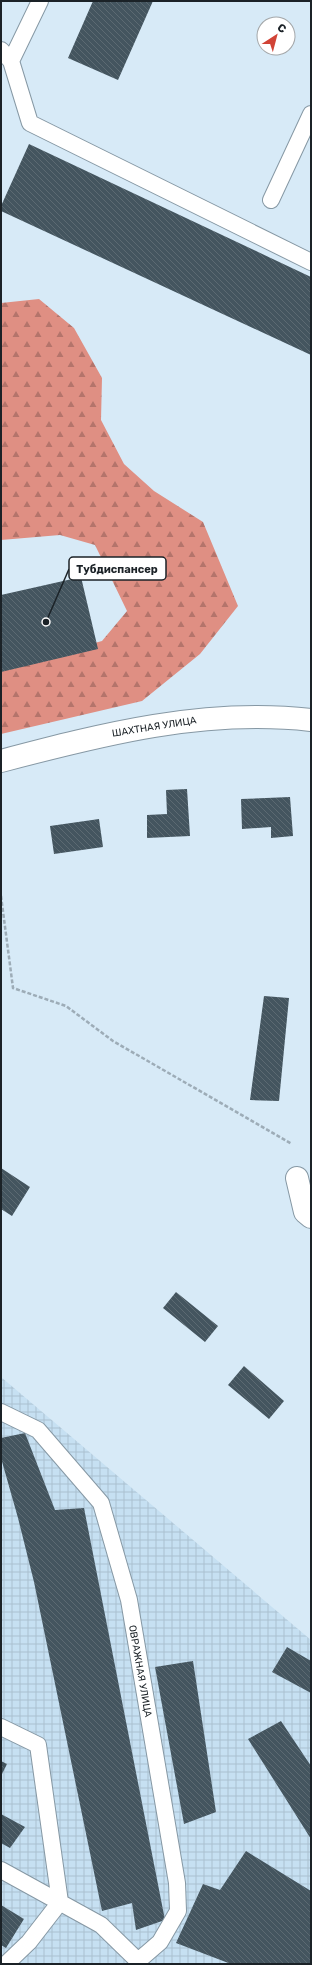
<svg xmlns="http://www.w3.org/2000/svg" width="312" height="1965" font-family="Rubik,sans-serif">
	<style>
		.industrial { fill: url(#industrial-grid) }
		.forest { fill: url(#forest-firs) }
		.building { fill: url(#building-back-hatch) }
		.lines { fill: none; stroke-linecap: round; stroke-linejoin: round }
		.lane-casing { stroke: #8698a4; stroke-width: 18 }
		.street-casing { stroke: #8698a4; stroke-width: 24 }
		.secondary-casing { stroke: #8698a4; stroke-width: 24 }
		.path { stroke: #9dacb7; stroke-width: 2.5; stroke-dasharray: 4 2; stroke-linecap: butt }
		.lane { stroke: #fff; stroke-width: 16 }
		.street { stroke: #fff; stroke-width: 22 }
		.secondary { stroke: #fff; stroke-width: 22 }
		.labels { text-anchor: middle; stroke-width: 4; stroke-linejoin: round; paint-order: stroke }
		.street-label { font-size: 10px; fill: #1b2227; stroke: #fff }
		.leader { fill: none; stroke: #1b2227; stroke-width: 1.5 }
		.callout-dot { fill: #1b2227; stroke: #fff; stroke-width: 1.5 }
		.callout { fill: #fff; stroke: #1b2227; stroke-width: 1.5 }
		.callout-label { font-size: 11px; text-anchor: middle; font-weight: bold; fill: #1b2227 }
	</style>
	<defs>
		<pattern id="industrial-grid" width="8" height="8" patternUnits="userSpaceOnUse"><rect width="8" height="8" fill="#c6e0f2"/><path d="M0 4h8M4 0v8" fill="none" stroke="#aac0d0"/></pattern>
		<pattern id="forest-firs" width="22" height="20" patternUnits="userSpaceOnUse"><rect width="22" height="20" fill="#df8f83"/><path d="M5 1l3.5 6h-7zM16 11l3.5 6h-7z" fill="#b4746b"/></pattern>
		<pattern id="building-back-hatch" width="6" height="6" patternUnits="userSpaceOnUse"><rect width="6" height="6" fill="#44555f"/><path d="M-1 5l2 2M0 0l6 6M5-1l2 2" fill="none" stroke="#5c6a72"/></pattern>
	</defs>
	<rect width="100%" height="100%" fill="#d7eaf7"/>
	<path class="industrial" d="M1 1377 311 1640V1964H1Z"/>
	<path class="forest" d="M39 299 74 328 102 378 101 420 124 464 154 491 203 522 238 606 200 654 142 701 1 734V668L102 641 127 611 95 545 60 535 1 540V303Z"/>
	<path class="building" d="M93 1H153L118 80 68 58Z
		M29 144 311 277V355L1 211V206Z
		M81 577 98 649 1 672V595Z
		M187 789 190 836 147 838V815L167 814 166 790Z
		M290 797 293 836 271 838V827L242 829 241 799Z
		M99 819 103 847 54 854 50 826Z
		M264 996 289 998 279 1101 250 1100Z
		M1 1168 30 1187 12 1216 1 1209Z
		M176 1292 218 1326 205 1342 163 1308Z
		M244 1366 284 1401 269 1419 228 1385Z
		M25 1433 55 1510 84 1508 165 1920 136 1930 132 1903 102 1911 34 1582 18 1518 1 1458V1438Z
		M287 1647 311 1661V1693L272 1672Z
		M193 1661 216 1812 184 1824 155 1667Z
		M281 1721 311 1766V1839L248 1739Z
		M1 1761 7 1764 1 1776Z
		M1 1814 25 1827 10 1848 1 1843Z
		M246 1851 311 1891V1964H231L176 1943 203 1884 220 1890Z
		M1 1905 24 1919 6 1948 1 1945Z"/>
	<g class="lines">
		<defs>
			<path id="lane" d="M1 50 11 61 30 123 311 262
				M11 61 40 1
				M271 200 311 114
				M1 1412 38 1430 101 1503 129 1600 177 1883 178 1911 160 1942 138 1961 137 1964
				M1 1727 38 1745 60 1902 29 1942 6 1964
				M1 1870 101 1925 138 1961"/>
			<path id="street" d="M297 1178 305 1212 311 1217"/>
			<path id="secondary" d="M1 761C103 734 205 708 311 720"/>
		</defs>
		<use href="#lane" class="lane-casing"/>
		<use href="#street" class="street-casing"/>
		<use href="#secondary" class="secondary-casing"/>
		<path class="path" d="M1 896 13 988 66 1006 113 1041 292 1144"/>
		<use href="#lane" class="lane"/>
		<use href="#street" class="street"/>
		<use href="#secondary" class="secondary"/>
	</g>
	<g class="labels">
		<g class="street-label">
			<text transform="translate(154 726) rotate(-9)" y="4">ШАХТНАЯ УЛИЦА</text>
			<text transform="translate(141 1671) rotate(80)" y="4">ОВРАЖНАЯ УЛИЦА</text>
		</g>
	</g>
	<path class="leader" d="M46 622L69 569"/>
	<circle class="callout-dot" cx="46" cy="622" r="4"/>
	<rect class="callout" x="69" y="557" width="97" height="23" rx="4"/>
	<g class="callout-label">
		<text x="117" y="573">Тубдиспансер</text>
	</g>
	<rect width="312" height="1965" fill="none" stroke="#1b2227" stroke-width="4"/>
	<g transform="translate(276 36) rotate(36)"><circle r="19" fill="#ffffff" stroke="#a4a7a9"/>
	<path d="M0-3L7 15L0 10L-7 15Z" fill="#d14336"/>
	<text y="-6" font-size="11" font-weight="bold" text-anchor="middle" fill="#1b2227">С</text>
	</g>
</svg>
